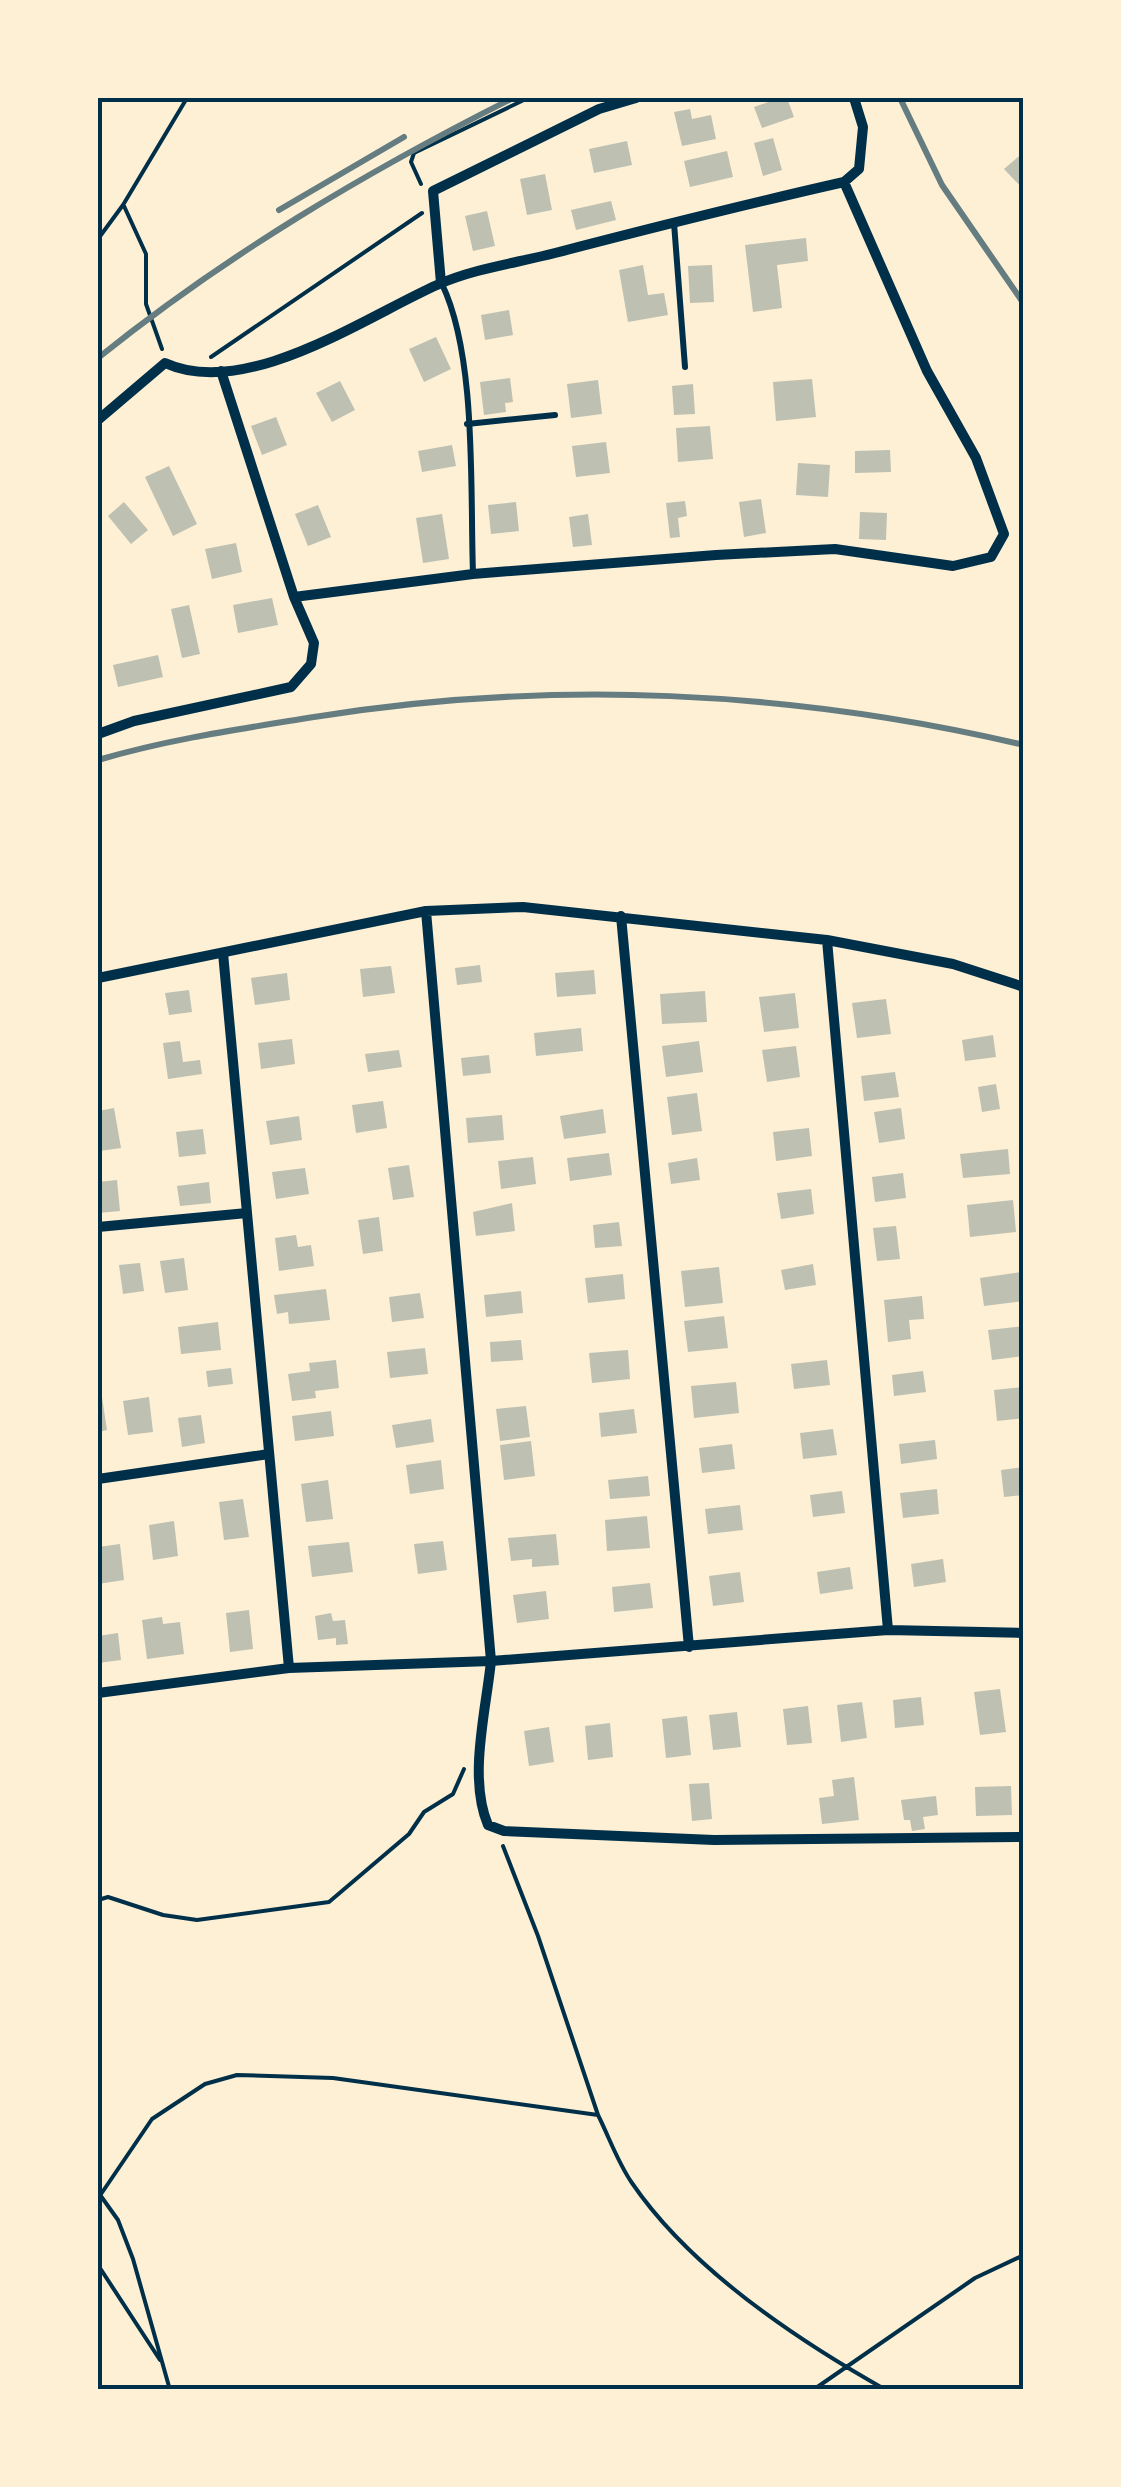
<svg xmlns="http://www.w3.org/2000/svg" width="1121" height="2487" font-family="'Fira Sans Condensed',sans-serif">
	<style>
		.building { fill: #bec0b2 }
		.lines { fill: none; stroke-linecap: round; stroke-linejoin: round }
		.path { stroke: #003049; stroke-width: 4 }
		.service { stroke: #003049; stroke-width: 6 }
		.minor { stroke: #003049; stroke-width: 10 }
		.rail { stroke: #657d81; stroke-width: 6 }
		.neatline { fill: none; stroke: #003049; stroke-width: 4 }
	</style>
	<rect width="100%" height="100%" fill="#fdf0d5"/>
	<path class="building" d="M780 98H787L794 117 762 128 754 107Z
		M690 109 692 119 711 115 716 139 682 146 674 112Z
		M773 138 782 170 763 176 754 143Z
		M627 141 632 165 594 173 589 149Z
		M727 151 733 177 690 187 684 161Z
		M1024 152V190L1004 169Z
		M545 174 552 210 527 215 520 179Z
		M611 201 616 220 576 230 571 210Z
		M487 211 495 246 473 251 465 216Z
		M806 238 808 261 777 265 782 308 753 312 745 245Z
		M643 265 648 295 664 293 668 315 628 322 619 270Z
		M712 265 714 302 690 303 688 266Z
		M509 310 513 335 485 340 481 315Z
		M436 337 451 369 424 382 409 349Z
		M510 378 513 402 505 403 506 412 484 415 480 382Z
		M812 379 816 417 776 421 773 382Z
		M598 380 602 414 571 418 567 384Z
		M340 381 355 410 332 422 316 393Z
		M693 384 695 414 674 415 672 386Z
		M276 417 287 445 262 455 251 426Z
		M710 426 713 459 678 462 676 428Z
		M606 442 610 473 576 477 572 446Z
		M452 445 456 466 422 472 418 451Z
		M890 450 891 472 855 473V451Z
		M798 463 830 465 828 497 796 495Z
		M169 466 197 524 173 536 145 477Z
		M761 499 766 533 744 537 739 502Z
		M685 501 687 516 678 518 680 537 670 538 666 503Z
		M124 502 148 530 131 544 108 516Z
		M516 502 519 531 491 534 488 505Z
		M318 505 331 537 308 546 295 514Z
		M860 512 887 513 886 540 859 539Z
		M442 514 449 559 423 563 416 518Z
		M588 514 592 545 573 547 569 517Z
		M236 543 242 572 212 579 205 549Z
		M272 598 278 625 238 633 233 605Z
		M189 605 200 654 182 658 171 609Z
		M158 655 163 677 118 687 113 665Z
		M480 965 482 982 457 985 455 968Z
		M391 966 395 993 363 997 360 969Z
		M594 970 596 994 557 997 555 973Z
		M287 973 290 1000 255 1005 251 978Z
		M189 990 192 1012 169 1015 165 993Z
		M705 991 707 1022 662 1024 660 994Z
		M795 993 799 1028 764 1032 759 997Z
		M886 999 891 1034 857 1038 852 1003Z
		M581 1028 583 1051 536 1056 534 1033Z
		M993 1035 996 1057 965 1061 962 1040Z
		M292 1039 295 1064 261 1069 258 1043Z
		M180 1041 183 1062 200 1060 202 1074 168 1079 163 1043Z
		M699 1041 703 1072 666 1077 662 1046Z
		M796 1046 800 1077 767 1082 762 1050Z
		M399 1050 402 1067 368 1072 365 1054Z
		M489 1055 491 1073 463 1076 461 1058Z
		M895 1072 899 1097 864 1101 861 1076Z
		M996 1084 1000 1109 982 1112 978 1087Z
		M697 1093 702 1131 672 1135 667 1097Z
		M383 1101 387 1128 356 1133 352 1105Z
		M114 1108 121 1148 100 1151 98 1111Z
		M901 1108 905 1139 879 1143 874 1112Z
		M603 1109 606 1133 564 1139 560 1116Z
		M502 1115 504 1140 468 1143 466 1118Z
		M299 1116 302 1140 270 1145 266 1121Z
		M809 1128 812 1156 776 1161 773 1132Z
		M203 1129 206 1154 179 1157 176 1132Z
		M1008 1149 1010 1174 963 1178 960 1154Z
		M609 1153 612 1175 570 1181 567 1158Z
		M533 1157 536 1184 501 1189 498 1161Z
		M697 1158 700 1180 671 1184 668 1163Z
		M409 1165 414 1197 393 1200 388 1168Z
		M305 1168 309 1194 276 1199 272 1172Z
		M903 1173 906 1198 875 1202 872 1177Z
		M117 1180 120 1211 98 1213V1182Z
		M209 1182 211 1203 180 1206 177 1186Z
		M811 1189 814 1214 781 1219 777 1193Z
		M1013 1200 1016 1232 970 1237 967 1205Z
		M512 1203 515 1231 476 1236 473 1212Z
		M379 1217 383 1251 363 1254 358 1220Z
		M619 1222 622 1246 595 1248 593 1225Z
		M896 1226 900 1259 877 1261 873 1228Z
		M296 1235 298 1247 311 1245 314 1266 279 1271 275 1238Z
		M184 1258 188 1290 165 1293 160 1261Z
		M140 1263 144 1291 123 1294 119 1265Z
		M813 1264 816 1285 785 1290 781 1270Z
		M719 1267 723 1303 685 1307 681 1271Z
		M1021 1272 1024 1301 984 1306 980 1278Z
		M623 1274 625 1299 588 1303 585 1278Z
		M326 1289 330 1320 289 1324 288 1312 277 1314 274 1295Z
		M521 1291 523 1313 486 1317 484 1295Z
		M420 1293 424 1318 392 1322 389 1297Z
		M922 1296 924 1319 909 1320 911 1339 888 1342 884 1300Z
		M724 1316 728 1348 688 1352 684 1321Z
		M218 1322 221 1350 181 1354 178 1327Z
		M1024 1326V1356L992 1360 988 1330Z
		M521 1340 523 1360 491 1362 490 1342Z
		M425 1348 428 1374 390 1378 387 1352Z
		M628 1350 630 1379 592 1383 589 1353Z
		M336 1360 339 1388 315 1391 316 1398 292 1401 288 1374 310 1371 309 1363Z
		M827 1360 830 1385 794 1389 791 1364Z
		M231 1368 233 1384 208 1387 206 1371Z
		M923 1371 926 1392 894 1396 892 1375Z
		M736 1382 739 1413 694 1418 691 1386Z
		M1024 1387V1418L997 1421 994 1390Z
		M102 1397 107 1430 98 1432V1398Z
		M149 1397 153 1432 128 1435 123 1401Z
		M526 1406 530 1437 500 1441 496 1409Z
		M634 1409 637 1433 601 1437 599 1413Z
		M331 1411 334 1436 295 1441 292 1416Z
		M201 1415 205 1443 182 1447 178 1418Z
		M431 1419 434 1442 396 1448 392 1425Z
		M833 1429 837 1455 803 1459 800 1433Z
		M935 1440 937 1459 901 1464 899 1444Z
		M531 1441 535 1476 504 1480 500 1445Z
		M732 1444 735 1469 702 1473 699 1448Z
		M441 1460 444 1489 410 1494 406 1465Z
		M1024 1467V1495L1004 1497 1001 1470Z
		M648 1476 650 1496 610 1499 608 1480Z
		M328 1480 333 1519 306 1522 301 1484Z
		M937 1489 939 1514 903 1518 900 1493Z
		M842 1491 845 1513 813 1517 810 1495Z
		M243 1499 249 1537 224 1540 219 1502Z
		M740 1505 743 1530 708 1534 705 1509Z
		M647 1516 650 1548 607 1551 605 1520Z
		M174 1521 178 1556 153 1560 149 1525Z
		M556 1534 559 1565 532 1567V1559L511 1561 508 1538Z
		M443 1541 447 1570 418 1574 414 1544Z
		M349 1542 353 1572 312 1577 308 1546Z
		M120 1544 124 1580 98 1584V1547Z
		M943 1559 946 1582 914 1587 911 1564Z
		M850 1567 853 1589 820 1594 817 1572Z
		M740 1572 744 1602 713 1606 709 1576Z
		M650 1583 653 1608 614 1612 612 1587Z
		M546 1591 549 1619 517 1623 513 1595Z
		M249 1610 253 1649 230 1652 226 1613Z
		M331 1613 333 1621 345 1620 348 1644 336 1645V1638L318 1640 315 1616Z
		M162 1617 163 1624 180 1622 184 1654 147 1659 142 1620Z
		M118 1633 121 1660 98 1663V1636Z
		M1000 1689 1006 1732 980 1735 974 1692Z
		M921 1697 924 1725 895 1728 893 1700Z
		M862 1702 867 1738 841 1742 837 1705Z
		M808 1706 812 1743 787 1745 783 1709Z
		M737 1712 741 1747 713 1750 709 1715Z
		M687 1716 691 1755 666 1758 662 1719Z
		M610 1723 613 1757 588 1760 585 1726Z
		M549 1727 554 1762 529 1766 524 1731Z
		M854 1777 859 1820 822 1824 819 1798 834 1796 832 1780Z
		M709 1783 712 1819 692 1821 689 1784Z
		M1011 1786 1012 1815 976 1816 975 1787Z
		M936 1796 938 1815 923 1817 925 1829 912 1831 910 1820H904L901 1800Z"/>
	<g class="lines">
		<path class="path" d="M421 184 411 162 414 153 528 98
			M124 206 146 254V304L162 349
			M98 239 123 205 187 98
			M211 357 422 213
			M503 1846 538 1936 598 2115
			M98 1900 108 1897 163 1915 197 1920 329 1902 409 1834 424 1812 453 1794 464 1769
			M98 2192 118 2220 133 2259 170 2390
			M99 2197 152 2119 205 2084 237 2075 333 2078 598 2115C609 2137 618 2163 632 2183 690 2268 797 2340 886 2390
			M98 2265 160 2360
			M813 2390 975 2278 1024 2255"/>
		<path class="service" d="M674 223 685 367
			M442 284C477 357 470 490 473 573
			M467 424 555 415"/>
		<path class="minor" d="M441 283 433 191 599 109 636 98
			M221 371 294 597 473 574 716 555 835 549 953 566 991 557 1004 534 976 458 927 371 844 182
			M98 420 165 363C246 400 365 317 437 285 472 269 516 263 555 253 651 228 747 204 844 182L859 169 863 127 854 98
			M98 734 134 721 291 687 311 664 314 643 294 597
			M426 911 491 1661C486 1711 468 1778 488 1825L504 1831 714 1840 1024 1837
			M621 916 689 1647
			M827 940 888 1630
			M223 953 289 1668
			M98 978 426 911 523 907 827 940 953 964 1024 987
			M98 1227 247 1213
			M98 1479 269 1454
			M98 1693 289 1668 491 1661 888 1630 1024 1633"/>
		<path class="rail" d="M900 98 942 185 1024 304
			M279 210 404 137
			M98 358C226 255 366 172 513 98
			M98 760C169 739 240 729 314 717 550 679 791 690 1024 745"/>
	</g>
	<rect width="1121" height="2487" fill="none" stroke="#fdf0d5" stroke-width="200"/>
	<rect x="100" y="100" width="921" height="2287" class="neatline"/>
</svg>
